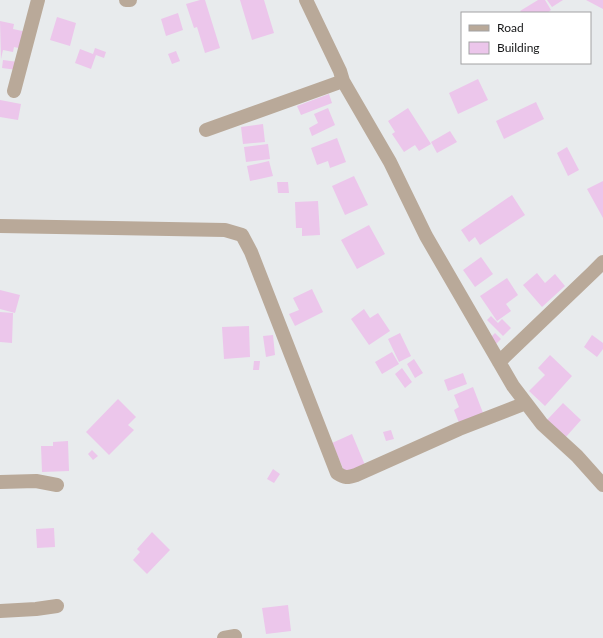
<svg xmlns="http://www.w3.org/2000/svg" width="603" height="638" font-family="Lato,sans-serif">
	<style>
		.building { fill: #ecc6eb }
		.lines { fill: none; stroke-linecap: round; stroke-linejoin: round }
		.street { stroke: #b9a999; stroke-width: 14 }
	</style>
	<rect width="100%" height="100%" fill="#e8ebed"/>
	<path class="building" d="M200 0H205L220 48 205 53 197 27 194 28 186 4Z
		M240 0H264L274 33 252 40Z
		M538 0H545L551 10 547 13H522L520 11Z
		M547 0H563L552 7Z
		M586 0H603V9Z
		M178 13 183 30 166 36 161 19Z
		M57 17 76 23 70 46 50 40Z
		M0 21 14 24 13 29 27 32 23 49 14 47 13 52 3 50 1 59Z
		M95 48 106 52 104 58 96 55 91 69 75 63 80 49 93 54Z
		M176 51 180 61 172 64 168 54Z
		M3 60 18 62 17 70 2 68Z
		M478 79 488 100 458 114 449 93Z
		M329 94 332 103 301 115 297 106Z
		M0 100 21 104 18 120 0 117Z
		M536 102 544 119 504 139 496 121Z
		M328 108 335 125 312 136 309 128 318 123 314 114Z
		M408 108 431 144 419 151 415 145 404 152 392 134 395 132 388 121Z
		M263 124 265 142 243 144 241 127Z
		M450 131 457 142 437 153 431 142Z
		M337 138 346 162 330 168 328 161 317 165 311 148Z
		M268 144 270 159 246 162 244 147Z
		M567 147 579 170 568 176 557 153Z
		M269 161 273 176 250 181 247 166Z
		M354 176 368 205 345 215 332 186Z
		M603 181V218L587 189Z
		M277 182H288L289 193H278Z
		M512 195 525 215 480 245 475 237 469 242 461 230Z
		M318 201 320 235 302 236V228H296L295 202Z
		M369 225 385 254 357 269 341 240Z
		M481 257 493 274 475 287 463 270Z
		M537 273 545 283 555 274 565 286 542 307 523 285Z
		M507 278 518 295 506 304 511 311 497 321 480 296Z
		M312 289 323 312 295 326 289 314 299 310 293 298Z
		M0 290 20 295 15 313 0 309Z
		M364 309 370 318 378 313 390 331 369 345 351 319Z
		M0 312 13 313 12 343 0 342Z
		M491 316 499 324 498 323 502 319 511 328 503 336 487 320Z
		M249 326 250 357 224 359 222 327Z
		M400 333 411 356 399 362 388 339Z
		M495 333 501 339 495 345 489 339Z
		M273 335 275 355 266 357 263 336Z
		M592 335 603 343V349L597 357 584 347Z
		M392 352 399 364 382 374 375 362Z
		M550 355 572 376 545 406 529 391 545 375 538 368Z
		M414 359 423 373 415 378 407 364Z
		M254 361H260L259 370H253Z
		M402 368 412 382 405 388 395 374Z
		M463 373 467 384 448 391 444 380Z
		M473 387 485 418 461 428 454 410 459 407 454 395Z
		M118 399 136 417 128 425 134 430 109 455 86 432Z
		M563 403 581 420 565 438 547 420Z
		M391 430 394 439 386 441 383 432Z
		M352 434 365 465 345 473 332 443Z
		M68 441 69 471 42 472 41 446H53V442Z
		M92 450 98 456 93 460 88 454Z
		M273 469 280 474 274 483 267 479Z
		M54 528 55 547 37 548 36 529Z
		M152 532 170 550 147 574 133 560 140 552 137 549Z
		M288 605 291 631 266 634 262 608Z"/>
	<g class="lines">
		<path class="street" d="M126 0H130
			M306 0 340 71 343 81 390 162 426 236 513 386 542 424 577 456 603 485
			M14 91 38 0
			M206 130 343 81
			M0 226 225 230 242 235 251 252 337 473C345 478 347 478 356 475L459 429 526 403
			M499 362 592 273 603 262
			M0 482 36 481 57 485
			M0 611 36 609 57 606
			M224 638 235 636"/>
	</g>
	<rect x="461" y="12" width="130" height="52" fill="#ffffff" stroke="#a2a2a3"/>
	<rect x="469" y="25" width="20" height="6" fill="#b9a999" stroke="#a2a2a3"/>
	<text x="497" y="32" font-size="12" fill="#161718">Road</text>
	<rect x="469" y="42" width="20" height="12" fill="#ecc6eb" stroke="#a2a2a3"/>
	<text x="497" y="52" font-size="12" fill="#161718">Building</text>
</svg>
